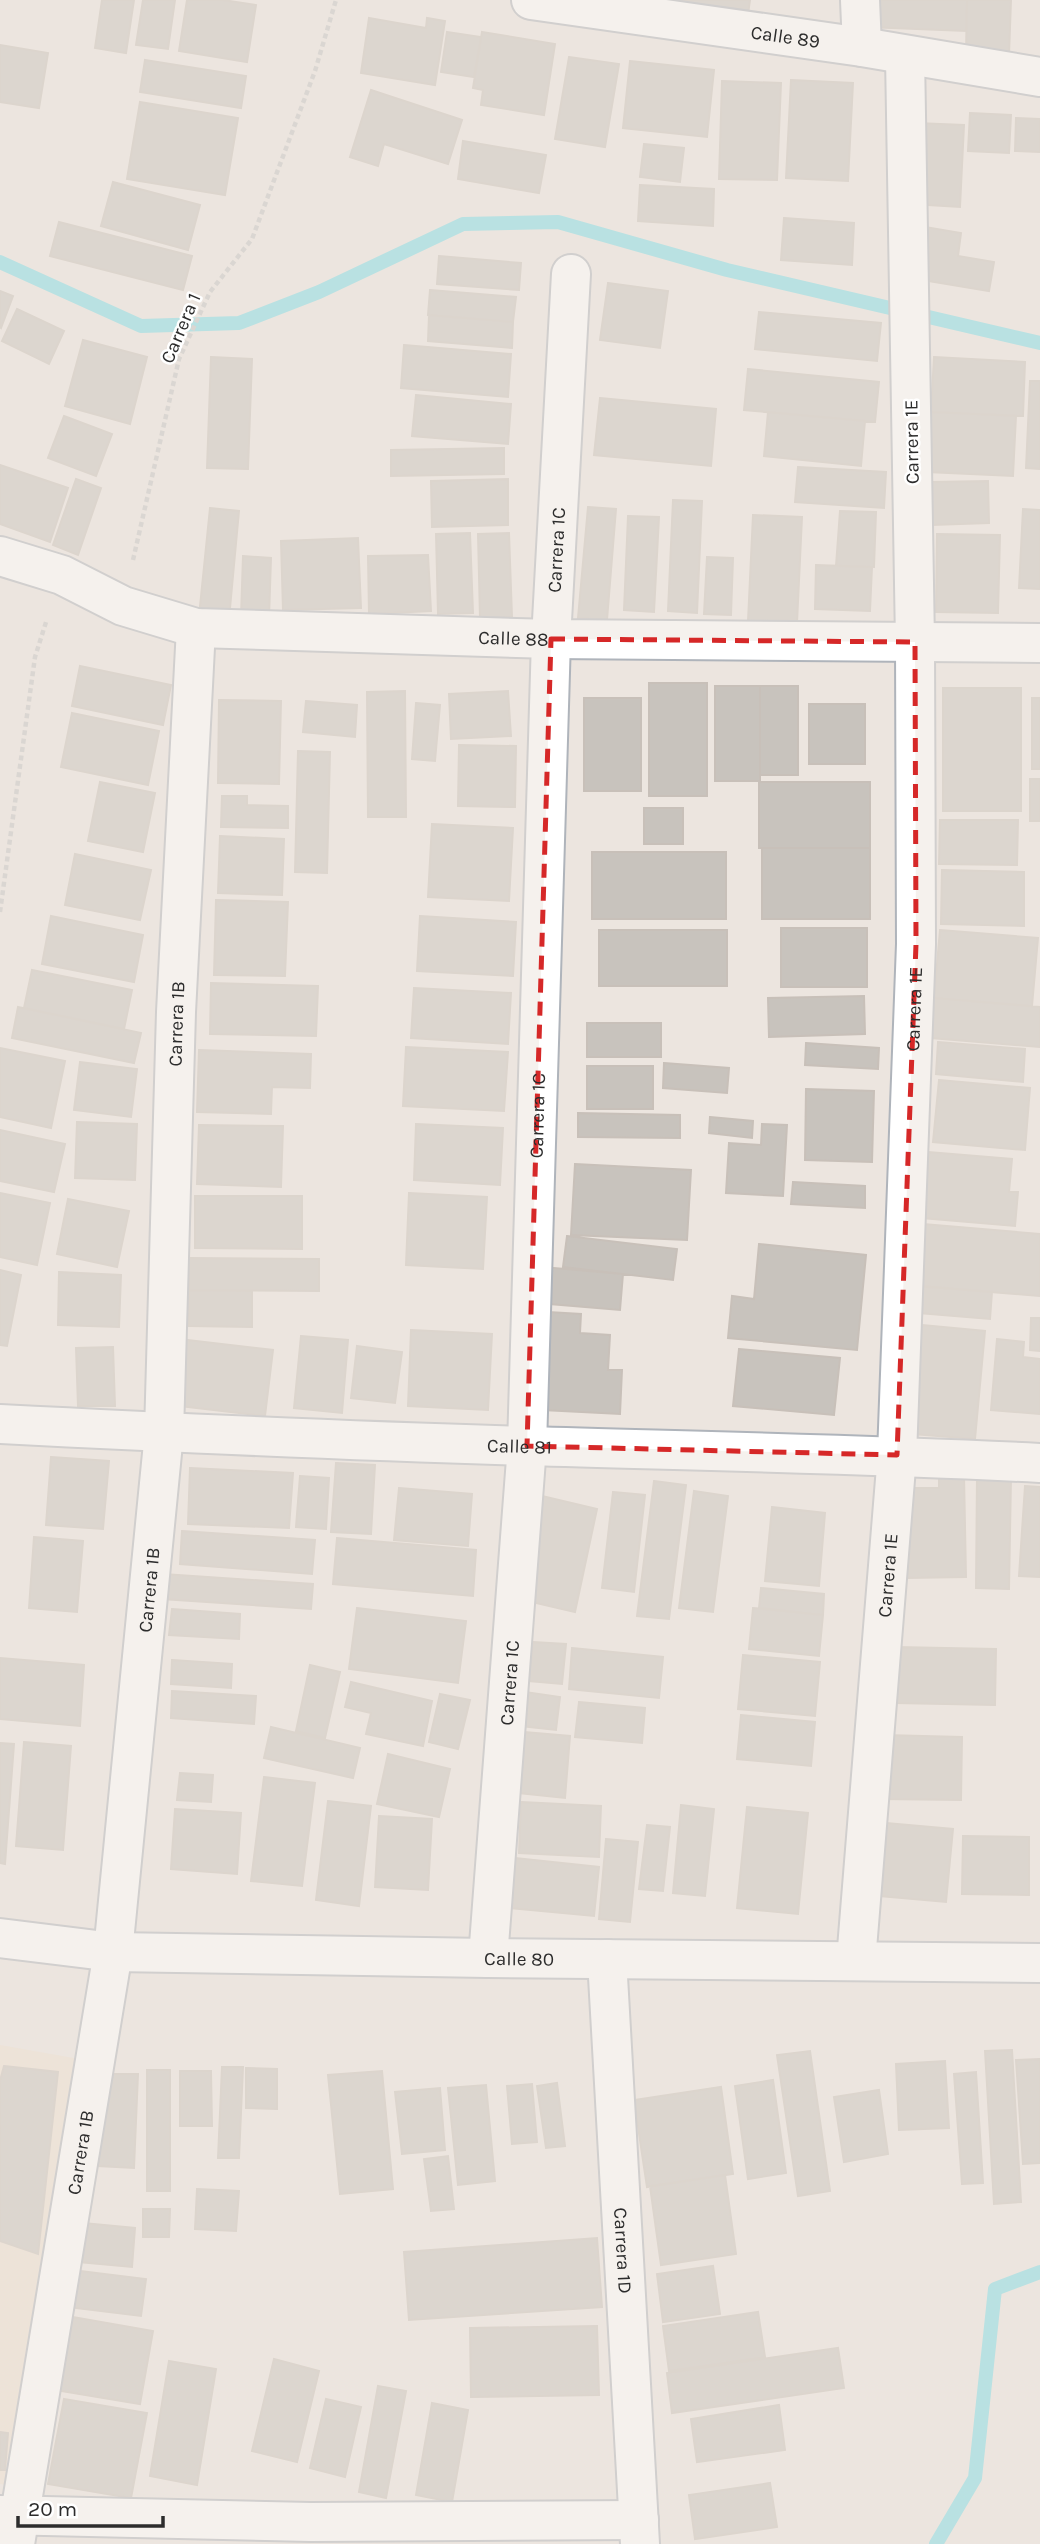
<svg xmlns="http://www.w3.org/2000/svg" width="1040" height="2544" font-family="Karla,sans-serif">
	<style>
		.education { fill: #eddfd0 }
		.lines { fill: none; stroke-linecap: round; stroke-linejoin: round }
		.stream { stroke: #7adbe7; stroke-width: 14 }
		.building { fill: #c8c3bd; stroke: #c8c0b9; stroke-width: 2 }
		.minor-casing { stroke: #afb4bb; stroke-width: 42 }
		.path { stroke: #c4c4c4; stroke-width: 4.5; stroke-dasharray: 5 3.5; stroke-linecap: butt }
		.minor { stroke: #fff; stroke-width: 38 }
		.marked { fill: none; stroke: #d62828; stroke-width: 5; stroke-dasharray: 14 9; stroke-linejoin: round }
		.labels { text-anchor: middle; stroke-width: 5; stroke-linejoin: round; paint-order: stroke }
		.street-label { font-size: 19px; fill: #2c2c2c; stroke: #fff }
	</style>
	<rect width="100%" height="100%" fill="#ece5df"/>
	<path class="education" d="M0 2045 79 2059 8 2485 0 2484Z"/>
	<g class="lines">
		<path class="stream" d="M0 262 141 326 239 323 319 292 463 224 558 222 727 270 1040 343
			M936 2544 975 2478 995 2289 1040 2272"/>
	</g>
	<path class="building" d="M102 0H134L126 53 95 48Z
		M143 0H175L168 49 136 45Z
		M187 0H223L256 5 247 62 179 51Z
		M675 0H750L747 21 673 13Z
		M868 0H967L966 31 867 27Z
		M967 0H1011L1009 55 966 53Z
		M369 18 426 28 427 18 445 21 435 85 361 73Z
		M447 32 481 37 474 77 441 72Z
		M482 32 555 44 544 115 481 105 483 90 473 88Z
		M0 45 48 53 39 108 0 102Z
		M569 57 619 64 605 147 555 139Z
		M145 60 246 76 241 108 140 92Z
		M630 61 714 70 707 137 623 128Z
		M791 80 853 83 848 181 786 178Z
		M722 81 781 83 777 180 719 179Z
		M371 90 462 120 448 164 384 144 378 166 350 157Z
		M140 102 238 118 225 195 127 179Z
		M970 113 1011 115 1009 153 968 151Z
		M1016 118 1040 119V152L1015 151Z
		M916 123 964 125 960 207 912 204Z
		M463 141 546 155 539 193 458 179Z
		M644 144 684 148 680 182 640 177Z
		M113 182 200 205 188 250 101 226Z
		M640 185 714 189 713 226 638 221Z
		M784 218 854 223 852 265 781 260Z
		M59 222 192 256 183 290 50 256Z
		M925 227 961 233 958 256 994 262 989 291 916 279Z
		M439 256 521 263 519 290 437 284Z
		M608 283 668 291 660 348 600 340Z
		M430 290 516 297 513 322 428 315Z
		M0 291 13 296 1 328 0 327Z
		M17 309 64 331 49 364 2 341Z
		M759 312 881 323 877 361 755 349Z
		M429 315 513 322 512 348 428 341Z
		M83 340 147 357 130 424 65 406Z
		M404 345 511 354 508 397 401 388Z
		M211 357 252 359 248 469 207 468Z
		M934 357 1025 362 1023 416 931 412Z
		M748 369 879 382 875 422 744 410Z
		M1030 381H1040V469L1026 468Z
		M416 395 511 404 508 444 412 436Z
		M600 398 716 409 711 466 594 455Z
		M768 412 865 421 861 466 764 456Z
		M930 412 1016 416 1013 476 927 472Z
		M64 416 112 434 96 476 48 458Z
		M504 448V474L391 476V450Z
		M0 465 68 488 50 542 0 524Z
		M798 467 886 472 884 508 795 502Z
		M76 479 101 488 78 555 53 545Z
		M508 479V525L432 527 431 481Z
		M988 481 989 523 932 525 931 482Z
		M673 500 702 501 697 613 668 611Z
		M588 507 616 509 607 620 578 618Z
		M210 508 239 511 229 619 199 616Z
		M1023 509 1040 510V589L1019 588Z
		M840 511 876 512 874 567 836 566Z
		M753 515 802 517 797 623 748 621Z
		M628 516 659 517 654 612 624 610Z
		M470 533 473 613 438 614 436 534Z
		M509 533 512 617 480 618 478 534Z
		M937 534 1000 535 998 613 936 612Z
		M358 538 361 608 283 610 281 541Z
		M428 555 431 611 369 614 368 556Z
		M243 556 271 558 269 618 241 617Z
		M707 557 733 558 731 615 704 614Z
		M816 565 872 567 870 611 815 609Z
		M80 666 171 685 163 725 72 706Z
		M649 683H707V796H649Z
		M715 686H760V781H715Z
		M760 686H798V775H760Z
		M943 688H1021V811H943Z
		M405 691 406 817H368L367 692Z
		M508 691 511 736 451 739 449 694Z
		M584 698H641V791H584Z
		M1032 698H1040V769H1032Z
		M219 700 281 701 279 784 218 783Z
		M306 701 357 705 355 737 303 732Z
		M416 703 440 705 435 761 412 759Z
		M809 704H865V764H809Z
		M72 713 159 731 148 785 61 767Z
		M459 745 516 746 515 807 458 806Z
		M298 751 330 752 327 873 295 872Z
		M1030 779H1040V821H1030Z
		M100 782 155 793 143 852 88 841Z
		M759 782H870V848H759Z
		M222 796H247V805L288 806V828L221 827Z
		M644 808H683V844H644Z
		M940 820H1018L1017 865 939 864Z
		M432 824 513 828 509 901 428 897Z
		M220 836 284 839 282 895 218 893Z
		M762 848H870V919H762Z
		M592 852H726V919H592Z
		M75 854 151 870 140 920 65 905Z
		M942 870 1024 872V926L941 924Z
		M216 900 288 902 285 976 214 975Z
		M51 916 143 935 134 982 42 964Z
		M420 916 516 922 513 976 417 971Z
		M781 928H867V987H781Z
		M599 930H727V986H599Z
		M940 930 1038 938 1032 1006 934 998Z
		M32 970 132 990 124 1029 24 1008Z
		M211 983 318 986 316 1036 210 1034Z
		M414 988 511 993 508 1044 411 1038Z
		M864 996 865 1034 769 1037 768 998Z
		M934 998 1040 1007V1047L931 1038Z
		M18 1007 141 1033 134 1063 12 1038Z
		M587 1023H661V1057H587Z
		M938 1042 1025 1049 1023 1082 936 1074Z
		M806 1043 879 1048 878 1069 805 1065Z
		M406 1047 508 1052 504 1111 403 1106Z
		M0 1048 65 1061 51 1128 0 1117Z
		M199 1050 311 1054 310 1088 272 1087 271 1114 197 1112Z
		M80 1062 137 1069 131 1117 74 1110Z
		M664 1063 729 1068 727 1093 663 1088Z
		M587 1066H653V1109H587Z
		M939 1080 1030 1088 1025 1150 933 1142Z
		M806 1089 874 1091 872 1162 805 1160Z
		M578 1113 680 1115V1138L578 1137Z
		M710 1117 753 1121 752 1138 709 1133Z
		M77 1122 137 1124 135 1180 75 1178Z
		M416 1124 503 1128 500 1185 414 1180Z
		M762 1124 787 1125 783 1196 726 1193 729 1143 761 1145Z
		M199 1125 283 1126 281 1187 197 1184Z
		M0 1130 65 1144 54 1192 0 1181Z
		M928 1152 1012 1159 1009 1192H1018L1015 1226 922 1218Z
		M575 1164 691 1170 687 1240 571 1235Z
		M793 1182 865 1186V1208L791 1204Z
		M0 1193 50 1203 37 1265 0 1257Z
		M409 1193 487 1197 483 1269 406 1265Z
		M195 1196H302V1249L195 1248Z
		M68 1199 129 1211 117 1267 57 1254Z
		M923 1224 1040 1234V1296L917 1286Z
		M567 1236 677 1249 673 1280 563 1267Z
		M759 1244 866 1255 857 1350 728 1338 732 1296 754 1299Z
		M189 1258 319 1259V1291L189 1290Z
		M542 1267 623 1274 620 1310 538 1303Z
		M0 1270 21 1275 7 1346 0 1345Z
		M59 1272 121 1275 119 1327 58 1325Z
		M921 1286 992 1292 990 1319 919 1313Z
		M189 1290 252 1291V1327L189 1326Z
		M548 1312 581 1314 580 1333 610 1335 608 1370H622L620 1414 543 1410Z
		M1031 1318H1040V1351L1030 1350Z
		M922 1325 985 1331 975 1439 913 1434Z
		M411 1330 492 1334 488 1410 408 1406Z
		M301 1336 348 1340 342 1413 294 1408Z
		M179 1339 273 1350 265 1416 172 1405Z
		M997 1339 1024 1342 1023 1357 1040 1359V1414L991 1410Z
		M357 1346 402 1352 395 1403 351 1398Z
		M113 1347 115 1406H78L76 1348Z
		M739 1349 840 1358 834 1415 733 1406Z
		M51 1457 109 1461 103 1529 46 1525Z
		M336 1463 375 1465 371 1534 331 1532Z
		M190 1468 293 1473 289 1528 188 1524Z
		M939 1475H964L966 1577 907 1578 906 1488H939Z
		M300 1476 329 1478 326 1529 296 1527Z
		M977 1476 1011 1477 1009 1589 976 1588Z
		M654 1481 686 1485 669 1619 637 1616Z
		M1025 1486 1040 1487V1577L1019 1576Z
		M399 1488 472 1494 468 1546 394 1540Z
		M694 1491 728 1496 713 1612 679 1608Z
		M613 1492 645 1495 634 1592 602 1588Z
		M542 1496 597 1509 575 1612 519 1599Z
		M772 1507 825 1513 819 1586 765 1581Z
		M182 1531 315 1540 312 1574 180 1564Z
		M34 1537 83 1541 77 1612 29 1608Z
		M337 1538 476 1550 473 1596 333 1584Z
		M163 1574 313 1584 311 1609 162 1599Z
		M761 1588 824 1594 823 1615 759 1608Z
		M357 1608 466 1621 458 1683 349 1669Z
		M753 1608 823 1615 819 1656 749 1649Z
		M172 1609 240 1614 239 1639 169 1635Z
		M533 1642 566 1644 562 1684 529 1681Z
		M896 1647 996 1649 995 1705 895 1703Z
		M572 1648 663 1657 659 1698 569 1689Z
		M743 1655 820 1662 815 1716 738 1709Z
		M0 1658 84 1665 80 1726 0 1719Z
		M172 1660 232 1664 231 1688 171 1684Z
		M310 1665 340 1672 325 1738 296 1731Z
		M351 1682 432 1701 423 1746 366 1734 371 1713 345 1707Z
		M172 1691 256 1696 254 1724 171 1718Z
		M525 1692 560 1697 556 1730 521 1726Z
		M440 1694 470 1700 458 1749 429 1742Z
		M579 1702 645 1708 642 1743 575 1737Z
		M741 1715 815 1722 811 1766 737 1759Z
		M271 1727 360 1748 353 1778 264 1758Z
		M524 1732 570 1736 565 1798 519 1793Z
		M884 1735 962 1737 961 1800 882 1799Z
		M24 1742 71 1746 63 1850 16 1846Z
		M0 1743 14 1744 5 1864 0 1863Z
		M388 1754 450 1769 439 1817 377 1804Z
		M180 1773 213 1775 211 1802 177 1800Z
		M264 1777 315 1783 302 1886 251 1881Z
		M328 1801 371 1806 359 1906 316 1900Z
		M521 1802 601 1806 599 1857 519 1853Z
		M681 1805 714 1809 705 1896 673 1893Z
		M747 1807 808 1813 798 1914 737 1908Z
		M175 1809 241 1813 237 1874 171 1869Z
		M379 1816 432 1819 428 1890 375 1887Z
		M886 1823 953 1829 946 1902 880 1896Z
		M647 1825 670 1827 663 1891 639 1889Z
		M963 1836 1029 1837V1895L962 1894Z
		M606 1839 638 1842 630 1922 599 1919Z
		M515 1858 599 1867 594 1916 510 1908Z
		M1012 2050 1021 2202 994 2204 985 2051Z
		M810 2051 830 2191 798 2196 777 2055Z
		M1040 2059V2163L1023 2164 1016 2060Z
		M945 2061 949 2128 899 2130 896 2064Z
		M4 2066 58 2072 38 2254 0 2241V2081Z
		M222 2067H243L239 2158H218Z
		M246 2068 277 2069V2109L246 2108Z
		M147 2070H170V2191H147Z
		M180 2071H211L212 2126H180Z
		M382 2071 393 2189 340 2194 328 2075Z
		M976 2072 983 2183 962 2184 954 2074Z
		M104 2074H138L134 2168 98 2166Z
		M773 2080 786 2173 748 2179 735 2086Z
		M557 2083 565 2146 546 2148 537 2086Z
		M532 2084 537 2142 512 2144 507 2086Z
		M486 2085 495 2181 458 2185 448 2088Z
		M721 2087 733 2174 647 2187 634 2100Z
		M440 2088 445 2150 402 2154 395 2092Z
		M879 2090 888 2154 844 2162 834 2097Z
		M448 2156 454 2209 431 2211 424 2159Z
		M725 2175 736 2254 661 2265 650 2186Z
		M197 2189 239 2191 236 2231 195 2229Z
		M143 2209H170L169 2237H143Z
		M83 2223 135 2228 132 2267 79 2262Z
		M597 2238 602 2307 409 2320 404 2252Z
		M713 2266 720 2314 663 2322 657 2274Z
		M72 2270 146 2279 141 2316 67 2307Z
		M758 2312 765 2357 669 2371 663 2326Z
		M67 2316 153 2331 140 2404 55 2390Z
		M597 2326 599 2395 471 2397 470 2328Z
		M838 2348 844 2388 672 2413 667 2373Z
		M274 2359 319 2371 297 2462 252 2451Z
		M169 2361 216 2369 197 2485 150 2476Z
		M378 2386 406 2391 386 2498 359 2492Z
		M64 2399 147 2413 131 2498 48 2484Z
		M326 2399 361 2407 345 2477 310 2468Z
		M432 2403 468 2410 452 2502 416 2495Z
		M779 2405 785 2450 697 2462 691 2419Z
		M0 2432 8 2433 5 2470H0Z
		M770 2483 777 2527 695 2539 689 2495Z"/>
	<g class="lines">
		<defs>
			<g id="minor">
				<path id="s1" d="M531 0 862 47 1040 77"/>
				<path d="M860 0 862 47"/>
				<path id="s2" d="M0 556 62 575 123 606 196 628 551 639 1040 643"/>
				<path id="s3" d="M0 1424C176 1433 352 1441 528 1446 699 1451 869 1454 1040 1463"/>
				<path id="s4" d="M0 1938 113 1952 488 1958 1040 1963"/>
				<path id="s5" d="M488 1958 527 1446 551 639 571 274"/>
				<path id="s6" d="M607 1959 640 2544"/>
				<path id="s7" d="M856 1961 897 1455 916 944 915 642 905 56"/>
				<path d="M0 2515 311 2522 639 2520"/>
				<path id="s8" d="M15 2544 113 1952 164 1433 176 1012 196 628"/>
			</g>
		</defs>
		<use href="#minor" class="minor-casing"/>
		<path class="path" d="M133 560 179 359 210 292 252 239 315 71 336 0
			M0 912 35 657 47 619"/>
		<use href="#minor" class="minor"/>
	</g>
	<path d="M0 0H1040V2544H0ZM551 639 915 642 916 944 897 1455 527 1446Z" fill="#ece5df" fill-opacity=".55" fill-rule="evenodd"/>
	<path class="marked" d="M551 639 915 642 916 944 897 1455 527 1446Z"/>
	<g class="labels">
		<g class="street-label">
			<text dy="7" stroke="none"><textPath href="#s1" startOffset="257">Calle 89</textPath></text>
			<text transform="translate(180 328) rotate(-67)" y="7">Carrera 1</text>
			<text transform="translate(911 442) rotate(-91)" y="7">Carrera 1E</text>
			<text dy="7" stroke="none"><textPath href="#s5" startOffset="1410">Carrera 1C</textPath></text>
			<text dy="7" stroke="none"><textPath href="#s2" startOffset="527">Calle 88</textPath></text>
			<text dy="7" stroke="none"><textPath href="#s7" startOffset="954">Carrera 1E</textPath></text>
			<text dy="7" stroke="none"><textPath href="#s8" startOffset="1531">Carrera 1B</textPath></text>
			<text dy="7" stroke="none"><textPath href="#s5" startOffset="844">Carrera 1C</textPath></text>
			<text dy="7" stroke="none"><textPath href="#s3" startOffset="520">Calle 81</textPath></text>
			<text dy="7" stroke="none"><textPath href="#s7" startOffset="387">Carrera 1E</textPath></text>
			<text dy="7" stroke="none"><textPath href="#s8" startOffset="964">Carrera 1B</textPath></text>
			<text dy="7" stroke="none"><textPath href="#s5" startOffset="276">Carrera 1C</textPath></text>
			<text dy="7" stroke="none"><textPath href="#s4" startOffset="520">Calle 80</textPath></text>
			<text dy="7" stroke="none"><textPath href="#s8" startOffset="397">Carrera 1B</textPath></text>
			<text dy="7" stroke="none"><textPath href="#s6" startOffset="292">Carrera 1D</textPath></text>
		</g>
	</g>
	<path d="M18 2516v10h145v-10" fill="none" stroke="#2c2c2c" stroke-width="3.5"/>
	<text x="28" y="2516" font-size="21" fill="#2c2c2c" stroke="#ffffff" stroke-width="5" paint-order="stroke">20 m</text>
</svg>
